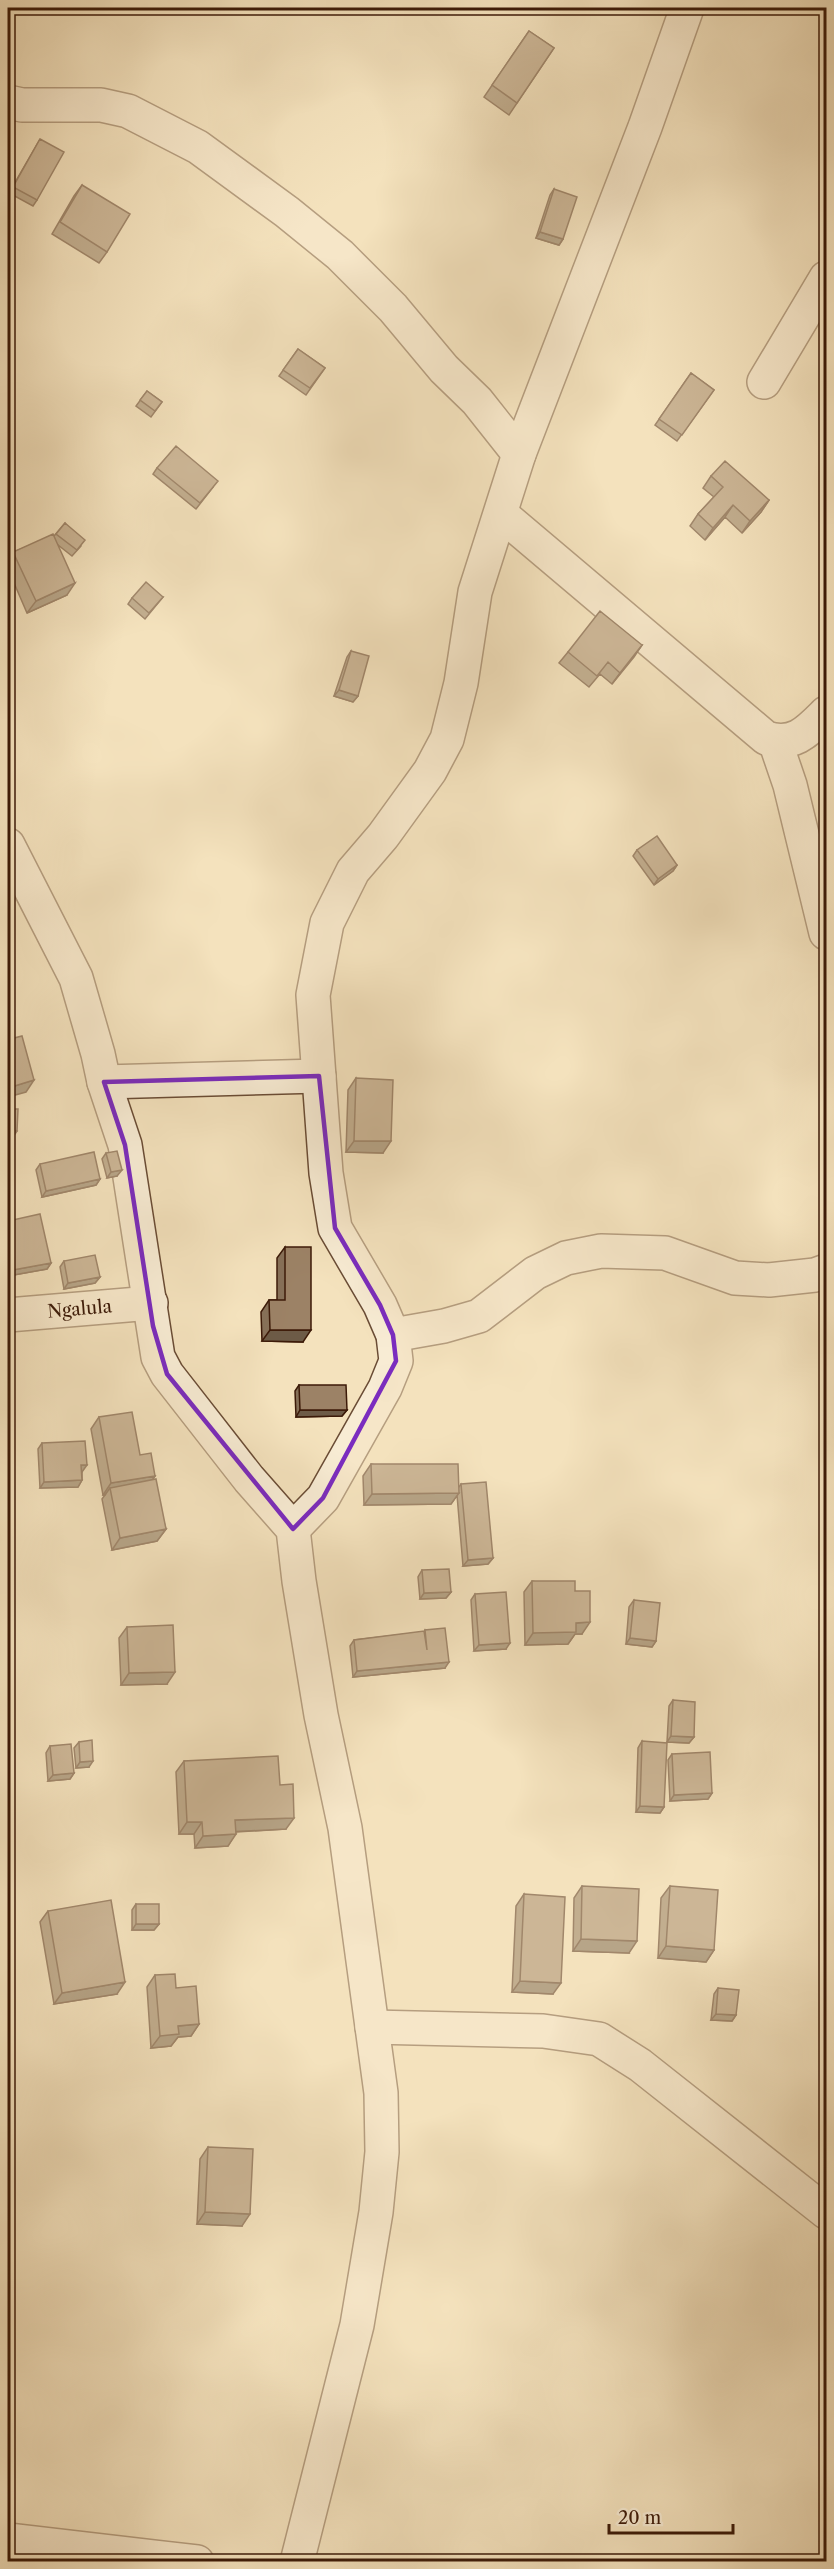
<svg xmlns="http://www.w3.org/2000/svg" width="834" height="2569" font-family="'Libre Caslon Text',serif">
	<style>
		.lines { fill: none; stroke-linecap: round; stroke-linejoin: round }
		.minor-casing { stroke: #6a4c35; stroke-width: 36 }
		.minor { stroke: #f8ecd4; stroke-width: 33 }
		.wall { fill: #867058; stroke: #3c1a08; stroke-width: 1.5 }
		.shaded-wall { fill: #6d5b47; stroke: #3c1a08; stroke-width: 1.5 }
		.building { fill: #9c8266; stroke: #3c1a08; stroke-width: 1.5 }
		.marked { fill: none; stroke: #7b2cbf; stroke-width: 4.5; stroke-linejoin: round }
		.labels { text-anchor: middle; stroke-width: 4.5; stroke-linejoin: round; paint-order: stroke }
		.street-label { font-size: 18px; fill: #3c1a08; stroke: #f8ecd4 }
	</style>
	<rect width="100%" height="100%" fill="#f4e2bd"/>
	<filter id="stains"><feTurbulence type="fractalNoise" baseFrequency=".00333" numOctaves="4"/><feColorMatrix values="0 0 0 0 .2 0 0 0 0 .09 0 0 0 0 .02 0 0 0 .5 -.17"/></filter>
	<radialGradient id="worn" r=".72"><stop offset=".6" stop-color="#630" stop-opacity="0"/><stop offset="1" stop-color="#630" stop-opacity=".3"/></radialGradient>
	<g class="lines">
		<defs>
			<g id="minor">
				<path d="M8 102 22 105H101L128 111 198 147 287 212 340 255 393 308 444 369 477 401 519 454"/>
				<path d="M764 382 826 278"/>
				<path d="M501 514 766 738C794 747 808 731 826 713"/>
				<path d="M775 741 790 785 826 933"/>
				<path d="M8 845 76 978 98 1054 104 1082 125 1145 158 1357 167 1374 249 1479 293 1529 299 1581 321 1715 345 1828 381 2093 382 2152 376 2212 357 2325 297 2562"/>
				<path d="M104 1082 319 1076"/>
				<path id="s1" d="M8 1315 151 1303"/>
				<path d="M393 1335 444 1326 479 1316 535 1273 566 1258 601 1251 665 1253 735 1278 769 1280 815 1275 826 1271"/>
				<path d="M293 1529 323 1498 385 1388 396 1361 393 1335 380 1305 335 1228 326 1173 313 995 327 923 353 871 383 836 430 771 447 739 461 683 475 592 519 454 645 127 687 8"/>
				<path d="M372 2027 543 2031 599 2039 640 2065 826 2212"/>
				<path d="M8 2540 197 2562"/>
			</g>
		</defs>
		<use href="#minor" class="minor-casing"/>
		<use href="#minor" class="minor"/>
	</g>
	<path class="wall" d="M529 31 554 48 509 115 484 97Z
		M40 139 37 200 33 206 9 193Z
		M82 185 107 252 99 263 52 234 74 196Z
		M554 189 563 239 559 245 536 238 550 195Z
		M298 349 325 368 306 395 279 376Z
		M691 373 714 390 677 441 655 425Z
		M147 391 162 402 151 417 136 406Z
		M157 468 213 487 196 509 153 474Z
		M711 476 769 500 761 512 742 533 725 517 705 540 690 526 698 514 714 497 703 488Z
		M65 523 81 546 72 556 58 545 67 595 27 613 8 569V561L13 552 54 536Z
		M163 597 145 619 128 604 132 598Z
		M642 645 612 684 600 674 589 687 559 663 568 652Z
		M351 651 358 696 353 702 334 696 347 657Z
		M637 850 677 865 673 871 654 885 633 856Z
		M356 1078 383 1153 346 1152 348 1090Z
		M106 1153 117 1176 107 1178 102 1159Z
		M40 1164 100 1179 96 1185 42 1197 36 1170Z
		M8 1221 51 1263 47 1269 8 1276Z
		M285 1247 303 1342 262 1341 261 1312 269 1300H277V1258Z
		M64 1261 100 1277 95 1283 64 1289 60 1267Z
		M299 1385 347 1410 342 1416 296 1417 295 1391Z
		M99 1417 140 1455 155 1476 152 1480 166 1529 157 1541 112 1550 102 1499 105 1495H103L91 1429Z
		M42 1443 82 1472V1480L78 1487 40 1488 38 1449Z
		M371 1464 459 1487 461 1484 493 1558 488 1564 463 1566 457 1495 451 1504 364 1505 363 1476Z
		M422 1570 451 1592 446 1598 420 1599 418 1577Z
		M532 1581 575 1591 582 1634H575L568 1644 525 1645 524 1592Z
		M475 1594 506 1649 474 1651 471 1600Z
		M634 1600 656 1641 652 1647 626 1644 629 1607Z
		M127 1627 167 1684 121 1685 119 1638Z
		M425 1630 445 1668 353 1677 350 1646 354 1640 424 1632Z
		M673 1700 694 1737 689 1743 667 1742 669 1706Z
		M642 1741 664 1807 660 1813 636 1812 638 1748Z
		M79 1742 89 1767 76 1768 74 1748Z
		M50 1746 74 1773 70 1779 48 1781 46 1753Z
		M672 1754 712 1793 708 1799 670 1801 668 1760Z
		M184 1761 280 1785 286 1829 236 1832 228 1846 195 1848 194 1834H179L176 1772Z
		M582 1886 629 1953 573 1951 574 1898Z
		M670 1886 714 1950 706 1962 658 1958 661 1898Z
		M524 1894 553 1994 512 1992 516 1906Z
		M136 1904 159 1924 154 1930H132V1910Z
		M48 1911 117 1994 54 2004 40 1922Z
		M155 1975 176 1988 199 2024 191 2036 178 2037 171 2046 151 2048 147 1987Z
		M718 1988 736 2015 732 2021 711 2020 714 1994Z
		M208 2147 242 2226 197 2224 200 2159Z"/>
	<path class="shaded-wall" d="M540 232 563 239 559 245 536 238Z
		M769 500 761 512 742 533 750 521Z
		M733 505 725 517 705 540 713 528Z
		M75 583 67 595 27 613 36 601Z
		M642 645 634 657 612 684 620 673Z
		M339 690 358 696 353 702 334 696Z
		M677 865 673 871 654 885 658 879Z
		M34 1080 26 1092 8 1097V1088Z
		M8 1130 17 1131 13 1137H8Z
		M354 1141H391L383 1153 346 1152Z
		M122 1170 117 1176 107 1178 111 1172Z
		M100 1179 96 1185 42 1197 46 1191Z
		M51 1263 47 1269 8 1276 13 1270Z
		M100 1277 95 1283 64 1289 68 1283Z
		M270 1330H311L303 1342 262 1341Z
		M300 1410H347L342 1416 296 1417Z
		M81 1465H87L82 1472H77Z
		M155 1476 147 1488H110L105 1495H103L111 1483Z
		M82 1480 78 1487 40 1488 44 1482Z
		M459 1493 451 1504 364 1505 372 1494Z
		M166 1529 157 1541 112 1550 120 1538Z
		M493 1558 488 1564 463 1566 468 1560Z
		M451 1592 446 1598 420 1599 424 1593Z
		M590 1622 582 1634H575L568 1644 525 1645 533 1633 576 1623Z
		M630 1638 656 1641 652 1647 626 1644Z
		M510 1643 506 1649 474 1651 479 1645Z
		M449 1662 445 1668 353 1677 357 1671Z
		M175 1672 167 1684 121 1685 129 1673Z
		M671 1736 694 1737 689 1743 667 1742Z
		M93 1761 89 1767 76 1768 80 1762Z
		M74 1773 70 1779 48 1781 53 1775Z
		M712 1793 708 1799 670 1801 674 1795Z
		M640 1806 664 1807 660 1813 636 1812Z
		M294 1818 286 1829 227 1832 235 1820Z
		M187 1822H202L194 1834H179Z
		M236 1834 228 1846 195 1848 203 1836Z
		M136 1924H159L154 1930H132Z
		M581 1939 637 1941 629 1953 573 1951Z
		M666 1946 714 1950 706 1962 658 1958Z
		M520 1981 561 1983 553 1994 512 1992Z
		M125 1982 117 1994 54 2004 62 1993Z
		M716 2014 736 2015 732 2021 711 2020Z
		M199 2024 191 2036 178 2037 171 2046 151 2048 160 2036 178 2026Z
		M205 2212 250 2214 242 2226 197 2224Z"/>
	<path class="building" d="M8 8H15L8 57Z
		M529 31 554 48 517 103 492 85Z
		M40 139 64 152 37 200 13 187Z
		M82 185 130 214 107 252 60 222Z
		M554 189 577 197 563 239 540 232Z
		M298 349 325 368 310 388 283 370Z
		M691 373 714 390 682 435 659 419Z
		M147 391 162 402 155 411 140 400Z
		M176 446 218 481 200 503 157 468Z
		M725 461 769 500 750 521 733 505 713 528 698 514 723 487 711 476Z
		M65 523 85 540 77 550 56 534Z
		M53 534 75 583 36 601 13 552Z
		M146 582 163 597 149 613 132 598Z
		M600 611 642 645 620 673 608 662 597 676 568 652Z
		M351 651 369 656 358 696 339 690Z
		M657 836 677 865 658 879 637 850Z
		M8 1015 14 1038 22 1036 34 1080 8 1088Z
		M356 1078 393 1080 391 1141H354Z
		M8 1109H18L17 1131 8 1130Z
		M117 1151 122 1170 111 1172 106 1153Z
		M94 1152 100 1179 46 1191 40 1164Z
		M40 1214 51 1263 13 1270 8 1246V1221Z
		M285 1247H311V1330H270L269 1300H285Z
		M95 1255 100 1277 68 1283 64 1261Z
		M299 1385H346L347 1410H300Z
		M132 1412 140 1455 151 1453 155 1476 111 1483 99 1417Z
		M85 1441 87 1465H81L82 1480 44 1482 42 1443Z
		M371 1464H458L459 1493 372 1494Z
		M156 1479 166 1529 120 1538 110 1488Z
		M486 1482 493 1558 468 1560 461 1484Z
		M449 1569 451 1592 424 1593 422 1570Z
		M532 1581H575V1591H590V1622L576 1623V1632L533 1633Z
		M506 1592 510 1643 479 1645 475 1594Z
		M634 1600 660 1603 656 1641 630 1638Z
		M173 1625 175 1672 129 1673 127 1627Z
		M445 1628 449 1662 357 1671 354 1640 424 1631 427 1650 425 1630Z
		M673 1700 695 1702 694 1737 671 1736Z
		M92 1740 93 1761 80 1762 79 1742Z
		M642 1741 667 1743 664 1807 640 1806Z
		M71 1744 74 1773 53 1775 50 1746Z
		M710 1752 712 1793 674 1795 672 1754Z
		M278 1756 280 1785 293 1784 294 1818 235 1820 236 1834 203 1836 202 1822H187L184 1761Z
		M582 1886 639 1889 637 1941 581 1939Z
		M670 1886 718 1890 714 1950 666 1946Z
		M524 1894 565 1897 561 1983 520 1981Z
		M111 1900 125 1982 62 1993 48 1911Z
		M136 1904H159V1924H136Z
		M175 1974 176 1988 196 1986 199 2024 178 2026 179 2034 160 2036 155 1975Z
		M718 1988 739 1990 736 2015 716 2014Z
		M208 2147 253 2149 250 2214 205 2212Z"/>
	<path d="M0 0H834V2569H0ZM319 1076 335 1228 380 1305 393 1335 396 1361 323 1498 293 1529 167 1374 153 1326 125 1145 104 1082Z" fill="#f4e2bd" fill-opacity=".55" fill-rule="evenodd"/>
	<path class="marked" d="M319 1076 335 1228 380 1305 393 1335 396 1361 323 1498 293 1529 167 1374 153 1326 125 1145 104 1082Z"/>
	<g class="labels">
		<g class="street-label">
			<text dy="6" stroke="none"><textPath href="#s1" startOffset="72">Ngalula</textPath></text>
		</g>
	</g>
	<rect width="834" height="2569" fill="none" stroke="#f4e2bd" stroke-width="30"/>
	<rect x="9" y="9" width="816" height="2551" fill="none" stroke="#3c1a08" stroke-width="3"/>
	<rect x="15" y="15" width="804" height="2539" fill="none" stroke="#3c1a08" stroke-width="1.5"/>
	<path d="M609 2524v9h124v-9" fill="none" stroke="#3c1a08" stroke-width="3"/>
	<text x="618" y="2524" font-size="18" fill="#3c1a08" stroke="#f8ecd4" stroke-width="4.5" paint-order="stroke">20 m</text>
	<rect width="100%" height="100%" filter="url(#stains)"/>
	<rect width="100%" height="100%" fill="url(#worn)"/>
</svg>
